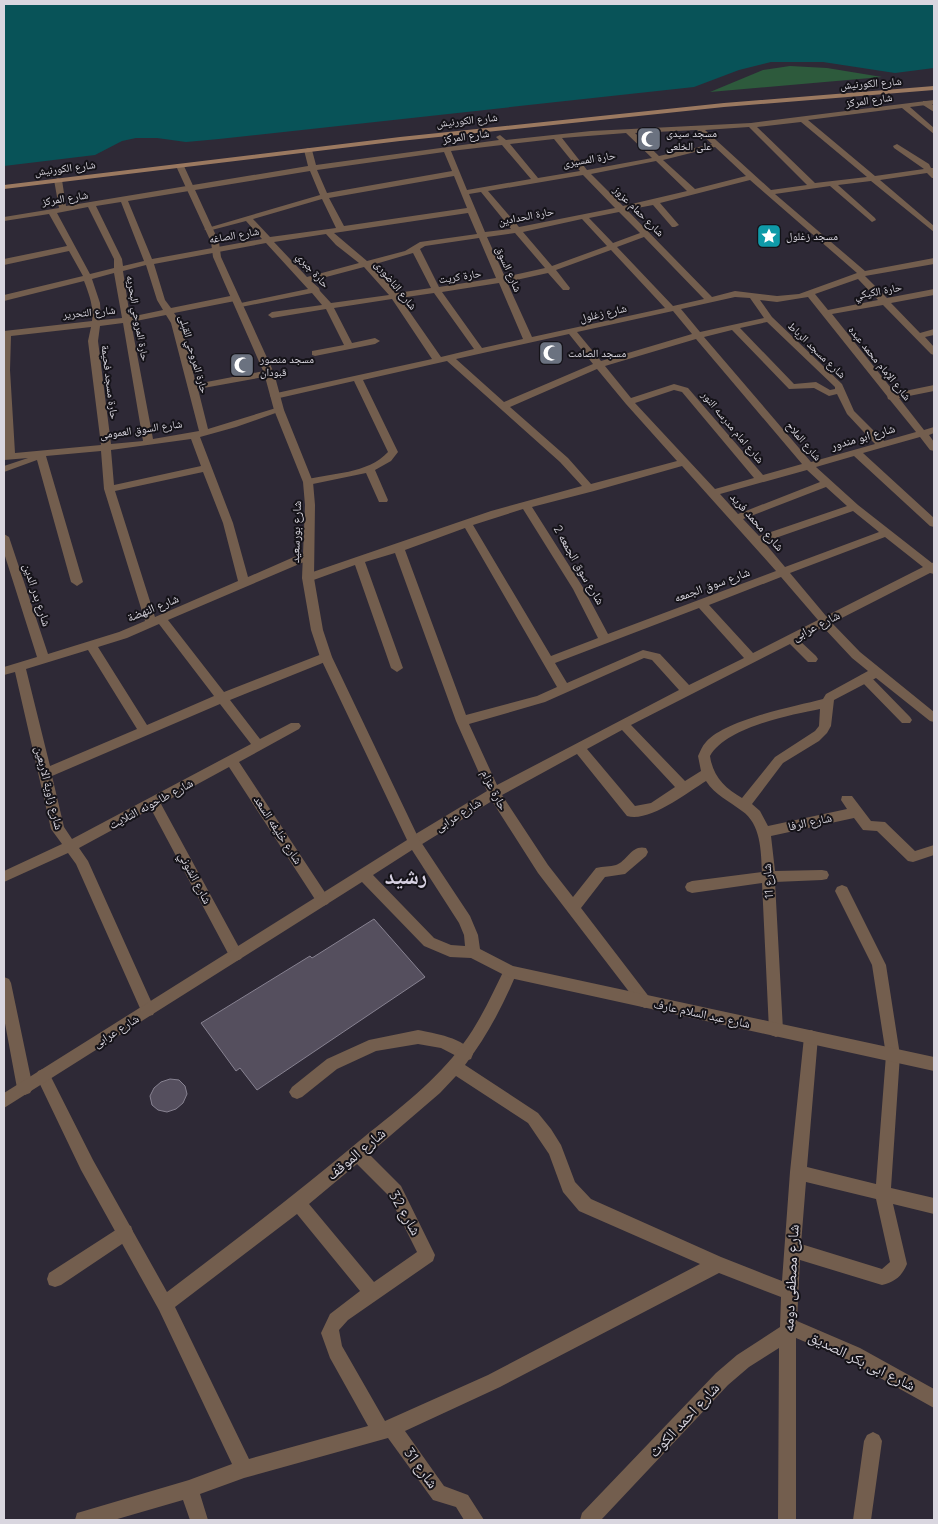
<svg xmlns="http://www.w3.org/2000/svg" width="938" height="1524" font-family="Quicksand,'Noto Naskh Arabic',sans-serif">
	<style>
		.green { fill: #2d5a3c }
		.water { fill: #085358 }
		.building { fill: #554f5e; stroke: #878291 }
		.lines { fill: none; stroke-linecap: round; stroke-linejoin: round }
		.service { fill: #735e4e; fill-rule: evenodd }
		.minor { fill: #735e4e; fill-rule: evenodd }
		.tertiary { fill: #735e4e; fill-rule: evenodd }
		.secondary { fill: #9b7960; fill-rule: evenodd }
		.labels { text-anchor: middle; stroke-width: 4; stroke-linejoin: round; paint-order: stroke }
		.far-street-label { font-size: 11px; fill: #d9d6df; stroke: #151319 }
		.far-poi-label { font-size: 11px; fill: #d9d6df; stroke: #151319; text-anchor: start }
		.street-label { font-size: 12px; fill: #d9d6df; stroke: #151319 }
		.near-street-label { font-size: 15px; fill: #d9d6df; stroke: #151319 }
		.town-label { font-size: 22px; font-weight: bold; fill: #d7d1e2; stroke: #151319 }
	</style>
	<rect width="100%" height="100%" fill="#2e2936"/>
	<path class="green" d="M790 66 827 68 882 77 710 92 763 70Z"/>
	<path class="water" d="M4 4H934V68L895 73 823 62H771L739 70 694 87 219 139 186 142 157 138H136L122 141 95 155 4 166Z"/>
	<path class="building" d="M374 919 425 977 257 1090 240 1068 236 1071 201 1023 310 956 312 958Z
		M170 1079 179 1080 185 1086 187 1094 183 1103 176 1109 167 1112 158 1110 152 1105 150 1096 154 1088 161 1082Z"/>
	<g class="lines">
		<path class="service" d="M923 101H929L934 106V112L923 105Z
			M865 674 869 675 910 717 912 720 910 723H902L861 681 859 678 861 675Z
			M418 1030C433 1033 466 1038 473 1054L471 1059 466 1061 441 1048 418 1044 376 1051 337 1069 302 1097 297 1099 292 1097 289 1092 292 1087 327 1059 369 1040Z
			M125 1224 131 1226 133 1232 131 1238 61 1285 55 1287 49 1285 47 1279 49 1273Z"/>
		<path class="minor" d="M934 100V104L910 107 934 128V134L902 108 808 120 875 176 924 169 894 148 893 146 897 144 929 164 931 168H934V178H932L927 173 880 180 934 226V232L871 181 838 185 875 218 876 220 872 222 830 186 775 194 865 271 934 258V264L865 276 887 298 934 289V295L891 303 920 333 934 329V335L925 337 934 347V355L931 354 883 305 832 314 895 393 934 385V391L899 398 924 430 934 427V433L929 435 934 442V451L930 450 920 437 863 453 934 518V527L930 526 854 456 816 467 858 505 932 563 934 562V574L930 573 832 623 860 652 934 712V722L930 721 876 678 834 700 831 726 827 733 819 741 783 763 752 804 760 811 768 826 847 809 841 800 842 796H852L871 821 885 822 915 851 934 845V855L913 862 908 861 877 831 863 830 854 818 771 836 775 871 822 870 827 871 829 875 827 879 822 880 775 882 783 1030 781 1035 776 1037 771 1035 769 1030 762 883 692 893 687 891 685 887 687 883 692 881 762 872C761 851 761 824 742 811 729 801 715 795 706 781 688 792 649 823 627 816L577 754 502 795 548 865 573 897 596 868C603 866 610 867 616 865 627 861 632 844 646 848L648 852 646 856 625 874 605 877 581 908 650 998 652 1002 650 1006 645 1008 640 1006 538 873 492 801 419 846H409L407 842 409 838 487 791 456 721 395 553 365 562 403 668 397 672 391 668 355 565 308 582 302 578 304 575 491 511 582 486 560 462 447 361 363 380 398 452 391 461 375 470 388 500 387 502H379L366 473 308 485 304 484V480C331 473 368 474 388 452L354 381 275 399 270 396 272 394 432 359 392 299 334 308 352 343 375 338 380 341 375 344 315 356 312 355V351L344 345 326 309 272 318 268 315 272 312 322 305 312 293 236 308V304L308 289 266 243 154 264 165 300 171 308 235 295 239 298 235 301 174 313 181 323 196 384 269 370 274 373 269 376 198 389 208 429 276 408 279 407 284 410 236 427 200 437 233 523 248 577 303 553H311L312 556 311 559 168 620 224 692 322 654 326 653 332 657 330 660 230 700 260 739 291 723H299L301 726 299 729 239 762 330 900 328 904 323 906 318 904 229 767 161 804 241 951 243 955 241 959 236 961 231 959 151 809 79 848 88 861 155 1010 153 1015 148 1016 143 1015 76 864 68 853 4 882V871L62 844 51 829 15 672 4 675V667L37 657 4 553V534L9 537 48 654 119 632 145 621 104 489 101 451 46 456 83 582 77 586 71 582 37 460 4 472V466L28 458 4 460V331L92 321C94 307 89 294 84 281L4 301V295L83 276 69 251 4 265V259L67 246 49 214 4 221V217L59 208 54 180 58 178 62 180 66 206 308 166 304 150 308 148 312 150 316 165 499 140 496 137 500 135 506 140 591 131 751 123ZM801 122 867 177 815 183 757 127ZM749 127 807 185 771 190 705 130ZM697 130 712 144 659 156 635 133ZM626 133 652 158 587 170 562 138ZM554 139 580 171 538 178 510 144ZM502 145 531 179 467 190 451 151ZM715 147 746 176 695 189 663 160ZM444 152 452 171 327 193 317 170ZM656 161 687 191 623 206 591 174ZM310 171 320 195 204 229 208 231 246 221 262 239 152 259 128 201ZM583 175 615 208 519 227 488 191ZM454 176 467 208 344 226 329 198ZM750 180 857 273 799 294 777 296 735 291 712 297 627 210 653 205 672 227H675L679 225 660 203ZM481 192 511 229 485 232 469 194ZM322 199 336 228 270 237 253 219ZM121 202 144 261 123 266 122 259 96 206ZM88 207 114 259V268L90 274 57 213ZM619 212 640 233 613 243 589 218ZM468 213 477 234 420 242 405 251 367 261 334 233ZM582 219 607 246 552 266 523 232ZM515 233 545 268 505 277 487 237ZM326 234 336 245 359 263 307 277 274 242ZM644 237 704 299 673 306 617 247ZM479 238 496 278 439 287 420 249 425 246ZM611 250 665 308 532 337 507 282 548 273 563 290H569L570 288 556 270ZM413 253 431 288 397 293 372 265ZM146 265 157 300 163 310 130 317 123 271ZM364 267 389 295 331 303 320 291 319 288 311 281ZM114 273 122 318 101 320 100 303 92 279ZM858 279 878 300 828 310 815 294ZM499 283 523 339 482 348 442 292ZM434 293 474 349 441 357 400 298ZM735 297 750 298 764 318 700 332 681 309ZM808 297 887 396 888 399 890 400 916 432 884 441 854 411 842 384 772 317 760 300 777 302ZM673 311 692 334 601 361 577 332ZM166 315 171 323 199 431 153 439 131 322ZM767 322 835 387V389L830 390 816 382 794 384 740 328ZM123 323 143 441 111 444 98 341 100 326ZM91 327 88 341 101 445 15 453 10 370 11 336ZM732 330 789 389 814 388 829 396 837 394 847 414 875 444 811 462 704 337ZM569 334 593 364 504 402 456 359ZM696 339 802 464 763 475 688 388 674 384 631 398 605 366ZM597 369 626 404 677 461 591 484 568 458 510 407ZM674 390 682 392 754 478 715 489 635 403ZM191 439 201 466 114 485 111 450ZM682 466 776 571 608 634 584 589 532 507 594 491ZM807 470 820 482 738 514 720 494ZM203 472 223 523 238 581 155 617 115 491ZM826 487 847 506 759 536 743 519ZM523 509 573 589 598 638 551 656 473 525ZM853 511 879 532 785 567 764 542ZM465 528 557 687 537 696 466 715 405 550ZM885 537 923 567 826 616 790 573ZM781 577 818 620 753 653 709 605ZM699 608 744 658 689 685 660 654 643 650 567 683 555 663ZM159 624 214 696 147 725 98 647 127 638ZM823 627 852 658 868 671 826 694 823 699C793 707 726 719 706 742 702 746 700 752 698 756L701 771 685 781 631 725 790 644 808 662H816L818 659 816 656 799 640ZM88 650 137 729 50 766 26 669ZM644 658 652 660 679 690 497 785 469 724 545 702ZM220 704 251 744 72 839 64 827 52 776ZM820 709 819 726 815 731 775 757 742 798C725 788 713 777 710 756 727 727 790 715 820 709ZM622 730 675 787 651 803 635 806 587 749Z
			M842 885 847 887 886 965 900 1055 891 1188 934 1198V1214L893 1204 907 1264C902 1276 895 1282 882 1285L800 1260 797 1321 860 1348 934 1389V1408L848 1360 796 1338V1520H778L779 1348 749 1367 728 1385 601 1520H580L582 1513 716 1373 737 1355 780 1327 781 1297 719 1273 500 1387 405 1431 444 1486 468 1495 484 1520H464L456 1507 433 1500 388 1438 244 1478 200 1494 208 1520H190L183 1500 114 1520H75L77 1513 84 1511 189 1480 232 1464 159 1310 81 1170 36 1076 38 1071 43 1069 48 1071 93 1160 167 1292C234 1241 300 1191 364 1137 400 1108 436 1081 463 1044 481 1020 492 994 505 968L510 966 515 968 517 972C503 1006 487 1036 465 1065L538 1113 551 1129 561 1145 575 1182 591 1199 721 1257 782 1281 790 1172 804 1037 806 1032 811 1030 816 1032 818 1037 807 1167 876 1184 886 1055 872 965 835 891 837 887ZM456 1076 528 1123 549 1154 563 1192 579 1211 700 1264 488 1375 385 1421 342 1346 339 1330 348 1320 433 1261 435 1255 401 1186 369 1154 440 1093ZM357 1164 389 1196 417 1252 374 1282 309 1204ZM806 1182 876 1199 890 1262 882 1269 801 1244ZM297 1214 360 1291 330 1314 321 1333 330 1358 368 1426 249 1459 175 1307Z
			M4 977 9 979 11 983 33 1088 30 1093 25 1095 20 1093 17 1088 4 1018Z
			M873 1432 879 1435 882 1441 871 1520H853L864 1441 867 1435Z"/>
		<path class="tertiary" d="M177 164 184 166 219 242 221 257 274 373 284 410 313 482 315 505 314 578 323 630 332 657 419 839 470 916 478 935 480 949 513 966 934 1057V1071L510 978 471 958 450 957 424 946 362 882 4 1108V1093L407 840 320 657 311 630 302 578 305 505 303 482 274 410 264 373 213 257 211 242 176 166ZM412 850 459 923 464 935 465 946 451 945 434 938 373 875Z"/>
		<path class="secondary" d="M934 86V90L724 107 400 141 4 189V185L400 137 724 103Z"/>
	</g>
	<defs>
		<symbol id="mosque-square" viewBox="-11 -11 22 22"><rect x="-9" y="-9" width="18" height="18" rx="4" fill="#6b7280" stroke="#151319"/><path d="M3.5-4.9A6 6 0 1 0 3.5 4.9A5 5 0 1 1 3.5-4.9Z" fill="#fff"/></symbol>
		<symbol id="sight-square" viewBox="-11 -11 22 22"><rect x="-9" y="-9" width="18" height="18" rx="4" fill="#0f9aa8" stroke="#151319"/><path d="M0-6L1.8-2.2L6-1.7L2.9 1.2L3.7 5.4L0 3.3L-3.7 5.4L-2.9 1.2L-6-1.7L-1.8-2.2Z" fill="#fff"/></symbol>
	</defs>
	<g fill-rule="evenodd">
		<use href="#mosque-square" x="635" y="125" width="28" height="28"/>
		<use href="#sight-square" x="755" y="222" width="28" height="28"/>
		<use href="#mosque-square" x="537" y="339" width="28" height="28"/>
		<use href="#mosque-square" x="228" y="351" width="28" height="28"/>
	</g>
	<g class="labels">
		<g class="far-street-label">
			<text transform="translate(871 83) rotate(-4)" y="4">شارع الكورنيش</text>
			<text transform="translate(869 100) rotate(-8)" y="4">شارع المركز</text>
			<text transform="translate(467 120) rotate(-6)" y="4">شارع الكورنيش</text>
			<text transform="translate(466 136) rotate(-8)" y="4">شارع المركز</text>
			<text transform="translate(589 159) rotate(-9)" y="4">حارة المسيرى</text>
			<text transform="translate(65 168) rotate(-7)" y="4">شارع الكورنيش</text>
			<text transform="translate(65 198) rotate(-9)" y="4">شارع المركز</text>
			<text transform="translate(639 211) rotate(45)" y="4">شارع حمام عزوز</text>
			<text transform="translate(526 216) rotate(-11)" y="4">حارة الحدادين</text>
			<text transform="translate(234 235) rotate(-10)" y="4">شارع الصاغه</text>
			<text transform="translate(509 269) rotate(66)" y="4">شارع السوق</text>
			<text transform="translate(313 270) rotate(48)" y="4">حارة جبري</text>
			<text transform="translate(460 276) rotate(-9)" y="4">حارة كريت</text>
			<text transform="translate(396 285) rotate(51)" y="4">شارع الناضورى</text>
			<text transform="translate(878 291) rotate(-11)" y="4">حارة الكيكي</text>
			<text transform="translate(89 312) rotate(-5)" y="4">شارع التحرير</text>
			<text transform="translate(603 313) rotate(-13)" y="4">شارع زغلول</text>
			<text transform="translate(138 318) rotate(80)" y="4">حارة المروحي البحريه</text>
			<text transform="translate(817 350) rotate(44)" y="4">شارع مسجد الرباط</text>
			<text transform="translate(194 354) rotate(74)" y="4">حارة المروحي القبلى</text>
			<text transform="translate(880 363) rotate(51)" y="4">شارع الإمام محمد عبده</text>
			<text transform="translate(110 382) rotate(83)" y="4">حارة مسجد فحيمة</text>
			<text transform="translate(733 427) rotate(50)" y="4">شارع امام مدرسه النور</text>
			<text transform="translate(141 429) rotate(-8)" y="4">شارع السوق العمومى</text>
			<text transform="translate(804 441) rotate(49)" y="4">شارع الملاح</text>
		</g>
		<g class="far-poi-label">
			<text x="666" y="137">مسجد سيدى<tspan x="666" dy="13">على الخلعى</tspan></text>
			<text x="786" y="240">مسجد زغلول</text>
			<text x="568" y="357">مسجد الصامت</text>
			<text x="260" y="363">مسجد منصور<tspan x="260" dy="13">قبودان</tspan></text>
		</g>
		<g class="street-label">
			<text transform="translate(863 437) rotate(-16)" y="4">شارع ابو مندور</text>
			<text transform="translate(757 522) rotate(48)" y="4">شارع محمد فريد</text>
			<text transform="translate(296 532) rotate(-88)" y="4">شارع بورسعيد</text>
			<text transform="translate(579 565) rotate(60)" y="4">شارع سوق الجمعه 2</text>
			<text transform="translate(712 585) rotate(-20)" y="4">شارع سوق الجمعه</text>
			<text transform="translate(37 595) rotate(72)" y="4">شارع بدر الدين</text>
			<text transform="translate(153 608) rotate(-22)" y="4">شارع النهضة</text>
			<text transform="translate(816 626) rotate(-27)" y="4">شارع عرابى</text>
			<text transform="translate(49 788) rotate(76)" y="4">شارع زاوية الاربعين</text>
			<text transform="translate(494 790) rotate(63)" y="4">حارة عزام</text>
			<text transform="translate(151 804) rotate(-28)" y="4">شارع طاحونه التلايت</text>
			<text transform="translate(458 815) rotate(-32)" y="4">شارع عرابى</text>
			<text transform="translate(810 822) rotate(-12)" y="4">شارع الرفا</text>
			<text transform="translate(278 830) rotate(57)" y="4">شارع خليفه السعد</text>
			<text transform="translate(195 878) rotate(62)" y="4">شارع الشوني</text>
			<text transform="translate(768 881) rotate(-94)" y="4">شارع 11</text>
			<text transform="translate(702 1014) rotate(12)" y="4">شارع عبد السلام عارف</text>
			<text transform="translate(116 1031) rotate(-32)" y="4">شارع عرابى</text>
		</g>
		<g class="near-street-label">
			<text transform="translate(356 1154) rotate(-40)" y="5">شارع الموقف</text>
			<text transform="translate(405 1213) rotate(60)" y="5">شارع 32</text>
			<text transform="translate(791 1278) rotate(-87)" y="5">شارع مصطفى دومه</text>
			<text transform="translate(862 1361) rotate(26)" y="5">شارع ابى بكر الصديق</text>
			<text transform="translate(684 1420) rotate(-47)" y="5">شارع احمد الكوث</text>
			<text transform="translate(421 1468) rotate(54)" y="5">شارع 31</text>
		</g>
		<g class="town-label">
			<text x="406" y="884">رشيد</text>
		</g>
	</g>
	<rect width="938" height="1524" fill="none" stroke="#d9d6df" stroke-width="10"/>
</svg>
